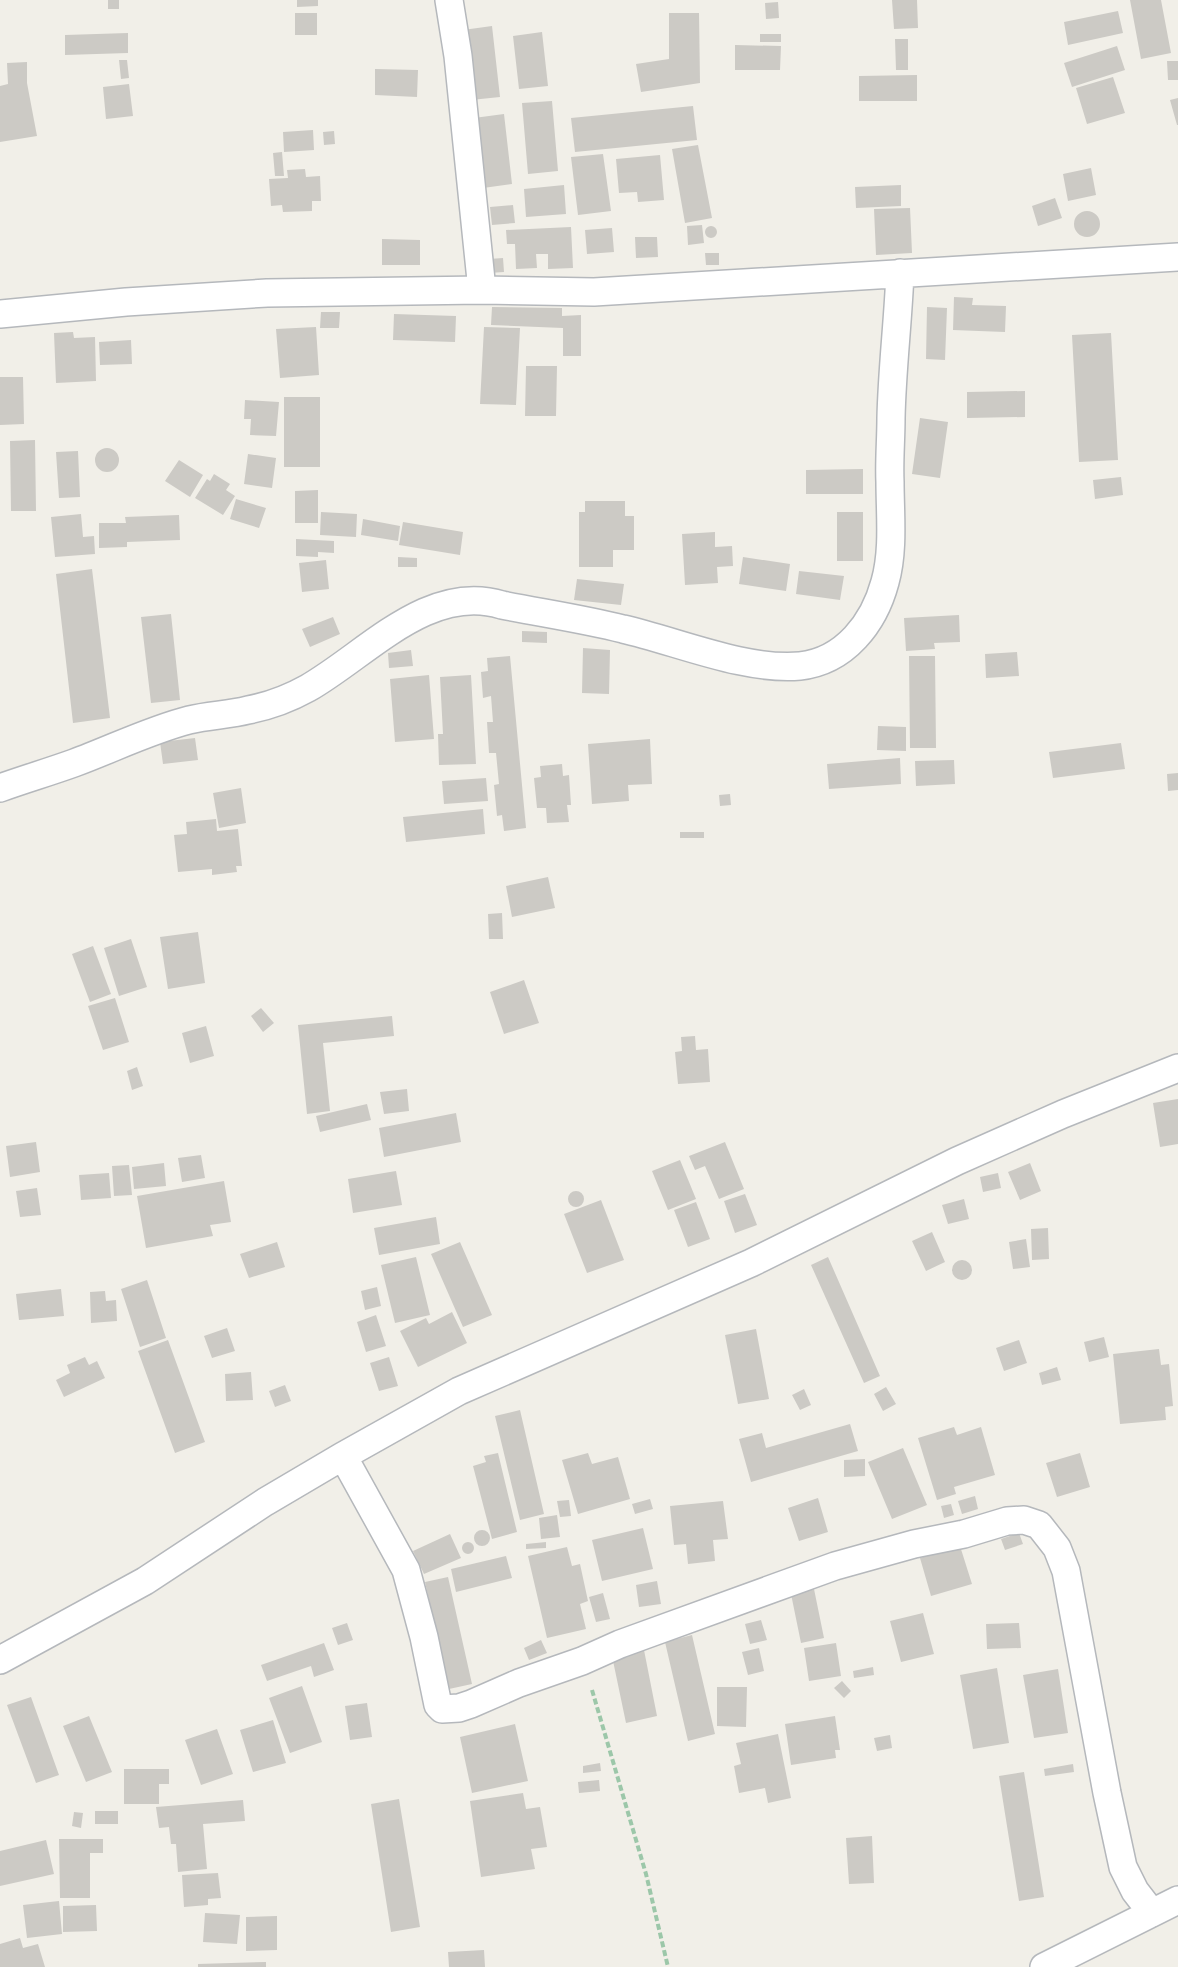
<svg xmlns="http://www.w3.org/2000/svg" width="1178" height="1967" font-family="'Noto Sans',sans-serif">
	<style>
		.building { fill: #cccac5 }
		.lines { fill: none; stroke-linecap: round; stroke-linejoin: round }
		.street-casing { stroke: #b5b8bc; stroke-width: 30 }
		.path { stroke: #9cc7a9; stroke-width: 4; stroke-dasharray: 6 3; stroke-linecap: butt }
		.street { stroke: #fff; stroke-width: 27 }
	</style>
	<rect width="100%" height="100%" fill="#f1efe8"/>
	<path class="building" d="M108 0H119V9H108Z
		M297 0H318V6L297 7Z
		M892 0H917L918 28 894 29Z
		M1130 0H1161L1171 53 1141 59Z
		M778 2 779 18 766 19 765 3Z
		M1118 11 1123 33 1068 45 1064 22Z
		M295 13H317V35H295Z
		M669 13H699L700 83 641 92 636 64 669 59Z
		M492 26 500 97 471 100 463 30Z
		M542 32 548 86 519 89 513 36Z
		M128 33V53L65 55V35Z
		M760 34H781V42H760Z
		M895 39H908V70H896Z
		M735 45 781 46 780 70H735Z
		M1117 46 1125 70 1072 87 1064 63Z
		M119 60H127L129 78 121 79Z
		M1167 61H1178V80H1168Z
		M27 62V83L37 136 0 142V86L8 84 7 63Z
		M375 69 418 70 417 97 375 95Z
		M917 75V101H859V76Z
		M1113 77 1125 113 1087 124 1076 88Z
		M129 84 133 116 106 119 103 87Z
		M1178 98V125H1177L1170 100Z
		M552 101 558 171 528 174 522 103Z
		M693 106 697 140 575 152 571 118Z
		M504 114 512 184 483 188 474 118Z
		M313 130 314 150 284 152 283 132Z
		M334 131 335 144 324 145 323 132Z
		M698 145 712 218 685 223 672 149Z
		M282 152 284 176H275L273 153Z
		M603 154 611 211 578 215 571 157Z
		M660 155 664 200 638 202 637 192 619 193 616 159Z
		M1091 168 1096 195 1068 201 1063 174Z
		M305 169 306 177 320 176 321 201H312V211L283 212 282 205 271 206 269 179 288 178 287 170Z
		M564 185 566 214 526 217 524 189Z
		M901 185V206L856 208 855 187Z
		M1055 198 1062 218 1038 226 1032 206Z
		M513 205 515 223 492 225 490 207Z
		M910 208 912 253 876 255 874 209Z
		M1074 224a13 13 0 1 1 26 0a13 13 0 1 1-26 0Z
		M702 225 704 243 688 245 687 226Z
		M705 232a6 6 0 1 1 12 0a6 6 0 1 1-12 0Z
		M571 227 573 268 548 269V254H536L537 268 516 269 515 244H507L506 230Z
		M612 228 614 252 587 254 585 230Z
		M635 237H657L658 257 636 258Z
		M382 239 420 240V265H382Z
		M705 253H719V265H706Z
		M503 258 504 272 489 273V259Z
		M954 297 973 298 972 305 1006 306 1005 332 953 330Z
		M492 307 562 308V316L581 315V356H563V328L491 325Z
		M927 307 947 308 945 360 926 359Z
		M321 312H340L339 328H320Z
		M394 314 456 316 455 342 393 340Z
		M316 327 319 375 280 378 276 329Z
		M484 327 520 328 516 405 480 404Z
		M73 332 74 338 95 337 96 381 56 383 54 333Z
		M1111 333 1118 460 1079 462 1072 335Z
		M131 340 132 364 100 365 99 342Z
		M526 366H557L556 416H525Z
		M0 377H23L24 424 0 425Z
		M1025 391V417L967 418V392Z
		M284 397H320V467H284Z
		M245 400 279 402 276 436 250 435 251 419H244Z
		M920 418 948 422 940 478 912 474Z
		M35 440 36 511H11L10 441Z
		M95 460a12 12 0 1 1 24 0a12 12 0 1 1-24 0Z
		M78 451 80 497 59 498 56 452Z
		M248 454 276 458 272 488 244 484Z
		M179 460 203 475 190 497 165 481Z
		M863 469V494H806V470Z
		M214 474 230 484 226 490 235 496 223 515 195 498 207 479 210 481Z
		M1121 477 1123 495 1095 499 1093 480Z
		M318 490V523H295V491Z
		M236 499 266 508 259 528 230 519Z
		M585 501H625V516H634V550H613V567H579V512H585Z
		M321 512 357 514 356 537 320 535Z
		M837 512H863V561H837Z
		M81 514 83 537 94 536 95 554 55 557 51 517Z
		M179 515 180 540 127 542V547L99 548V523H126L125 517Z
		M363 519 400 526 398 541 361 535Z
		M403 522 463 532 460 555 399 545Z
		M715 532V547L732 546 733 566 717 567 718 583 685 585 682 534Z
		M296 539 334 541V553L318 552V557L296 556Z
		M398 557 417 558V567H398Z
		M743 557 790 564 786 591 739 584Z
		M326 560 329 589 302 592 299 563Z
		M92 569 110 718 73 723 56 574Z
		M799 571 844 576 840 600 796 594Z
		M577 579 624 584 621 605 574 600Z
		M171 614 180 700 151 703 141 617Z
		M959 615 960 642 934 643 935 649 906 651 904 618Z
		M333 617 340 634 310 647 302 629Z
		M522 631 547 632V643L522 642Z
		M583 648 610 650 609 694 582 693Z
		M411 650 413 666 389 668 388 653Z
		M1017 652 1019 676 986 678 985 654Z
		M510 656 526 828 504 831 502 815 497 816 494 785 499 784 496 753H489L487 722H493L491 696 483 698 481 672 488 671 487 658Z
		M909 656H935L936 748H910Z
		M429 675 434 739 395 742 390 679Z
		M471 675 476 764 439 765 438 734H443L440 677Z
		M878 726 906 727V751L877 750Z
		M195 738 198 760 163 764 160 742Z
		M650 739 652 784 628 785 629 801 592 804 588 744Z
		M1121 743 1125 769 1053 778 1049 752Z
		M900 758 901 784 829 789 827 764Z
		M954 760 955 784 916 786 915 761Z
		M562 764 563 776 569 775 571 805H567L569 822 547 823 546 808H537L534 778 541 777 540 766Z
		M1178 773V790L1168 791 1167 774Z
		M486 778 488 801 444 804 442 781Z
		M241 788 246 823 219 828 213 793Z
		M730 794 731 805 720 806 719 795Z
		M483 809 485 834 406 842 403 817Z
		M216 819 217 831 238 829 242 866H236L237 872 212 875V869L178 872 174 835 187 834 186 822Z
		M680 832H704V838H680Z
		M548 877 555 908 512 917 506 886Z
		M502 913 503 939H489L488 914Z
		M198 932 205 983 168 989 160 937Z
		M131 939 147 987 119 996 104 948Z
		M93 946 111 994 90 1002 72 954Z
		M524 980 539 1023 504 1034 490 992Z
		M115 998 129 1042 103 1050 88 1006Z
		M261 1008 274 1023 263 1032 251 1016Z
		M392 1016 394 1036 323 1043 330 1111 307 1114 298 1025Z
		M206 1026 214 1056 190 1063 182 1033Z
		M695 1036 696 1050 708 1049 710 1082 678 1084 675 1052 682 1051 681 1037Z
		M137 1067 143 1086 132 1090 127 1071Z
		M407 1089 409 1111 384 1114 380 1092Z
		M1178 1099V1144L1160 1147 1153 1103Z
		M367 1104 371 1120 320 1132 316 1116Z
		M456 1113 461 1142 384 1157 379 1128Z
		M36 1142 40 1172 10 1177 6 1146Z
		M725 1142 744 1189 719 1199 705 1166 695 1170 689 1156Z
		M201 1155 205 1178 182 1182 178 1158Z
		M680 1160 696 1199 668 1210 652 1171Z
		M164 1163 166 1186 134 1189 132 1167Z
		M1030 1163 1041 1191 1020 1200 1008 1172Z
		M129 1165 132 1195 114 1196 112 1166Z
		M396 1171 402 1205 353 1213 348 1179Z
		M109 1173 111 1198 81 1200 79 1175Z
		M998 1173 1001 1188 983 1192 980 1177Z
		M224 1181 231 1222 210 1225 213 1236 146 1248 137 1196Z
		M37 1188 41 1215 20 1217 16 1191Z
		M568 1199a8 8 0 1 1 16 0a8 8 0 1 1-16 0Z
		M745 1194 757 1225 735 1233 724 1201Z
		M964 1199 969 1219 948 1224 942 1205Z
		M601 1200 624 1260 587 1273 564 1214Z
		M696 1202 710 1239 688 1247 674 1210Z
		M436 1217 440 1244 379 1255 374 1228Z
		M1048 1228 1049 1259 1032 1260 1031 1229Z
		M932 1232 945 1262 926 1271 912 1241Z
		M1026 1239 1030 1267 1013 1269 1009 1242Z
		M277 1242 285 1267 249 1278 240 1254Z
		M460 1242 492 1315 463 1327 431 1254Z
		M416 1257 430 1315 395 1323 381 1265Z
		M828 1257 880 1376 864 1383 811 1265Z
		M952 1270a10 10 0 1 1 20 0a10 10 0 1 1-20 0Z
		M147 1280 166 1338 140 1347 121 1289Z
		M377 1287 381 1306 365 1310 361 1291Z
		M61 1289 64 1316 19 1320 16 1294Z
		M105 1291 106 1301 116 1300 117 1321 91 1323 90 1292Z
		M452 1312 467 1343 418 1367 400 1331 426 1318 429 1324Z
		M376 1315 386 1346 366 1352 357 1322Z
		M227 1328 235 1351 212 1358 204 1336Z
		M756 1329 769 1399 738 1404 725 1335Z
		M1104 1337 1109 1357 1089 1362 1084 1342Z
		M168 1340 205 1442 175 1453 138 1351Z
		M1019 1340 1027 1363 1004 1371 996 1348Z
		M1159 1349 1161 1365 1169 1364 1173 1406 1165 1407 1166 1420 1120 1424 1113 1354Z
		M85 1357 89 1365 97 1361 105 1378 64 1397 56 1380 70 1373 67 1365Z
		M389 1357 398 1386 379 1391 370 1363Z
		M1057 1367 1061 1380 1042 1385 1039 1373Z
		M251 1372 253 1400 226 1401 225 1374Z
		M285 1385 291 1401 275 1407 269 1391Z
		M886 1387 896 1404 883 1411 874 1394Z
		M804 1389 811 1405 800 1410 792 1395Z
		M520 1410 544 1514 520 1520 495 1416Z
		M850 1424 858 1451 751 1482 739 1439 762 1433 766 1448Z
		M954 1427 957 1435 981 1427 995 1475 954 1487 956 1494 937 1500 918 1438Z
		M903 1448 927 1505 892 1519 868 1462Z
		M498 1453 517 1532 492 1539 473 1466 486 1462 484 1456Z
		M588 1453 592 1464 618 1457 630 1499 578 1514 562 1460Z
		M1080 1453 1090 1487 1057 1497 1046 1463Z
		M865 1459V1476L844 1477V1460Z
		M975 1496 978 1509 962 1514 958 1501Z
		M818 1498 828 1532 799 1541 788 1508Z
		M650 1499 653 1509 635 1514 632 1504Z
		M569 1500 571 1516 560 1517 557 1501Z
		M723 1501 728 1539 713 1540 715 1561 688 1564 686 1544 674 1545 670 1506Z
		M951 1504 954 1515 944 1518 941 1506Z
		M557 1515 560 1537 541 1539 539 1518Z
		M643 1528 653 1569 602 1581 592 1540Z
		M474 1538a8 8 0 1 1 16 0a8 8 0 1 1-16 0Z
		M1019 1533 1023 1544 1005 1550 1001 1539Z
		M450 1534 461 1558 424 1574 413 1551Z
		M462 1548a6 6 0 1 1 12 0a6 6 0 1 1-12 0Z
		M546 1542V1548L526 1549V1544Z
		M960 1546 972 1584 931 1596 920 1558Z
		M567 1547 572 1566 580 1564 588 1601 580 1604 586 1629 547 1638 528 1556Z
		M506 1556 512 1578 456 1592 451 1569Z
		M448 1577 472 1684 449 1689 425 1582Z
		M657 1581 661 1604 639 1607 636 1585Z
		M814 1589 824 1638 801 1643 791 1594Z
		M603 1593 610 1619 596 1622 589 1597Z
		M923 1613 934 1654 901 1662 890 1621Z
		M761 1620 767 1640 750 1644 745 1624Z
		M347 1623 353 1640 338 1645 332 1628Z
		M1019 1623 1021 1648 987 1649 986 1624Z
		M692 1635 715 1734 688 1741 665 1642Z
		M541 1640 547 1653 529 1660 524 1648Z
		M324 1643 334 1670 314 1677 311 1666 267 1681 261 1665Z
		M836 1643 841 1676 809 1681 804 1648Z
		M759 1648 764 1671 748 1675 742 1652Z
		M644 1650 657 1716 626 1723 612 1656Z
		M873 1667 874 1675 854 1678 853 1671Z
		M997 1668 1009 1743 973 1749 960 1675Z
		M1058 1669 1068 1733 1034 1738 1023 1675Z
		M842 1681 851 1691 844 1698 834 1688Z
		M302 1686 322 1742 290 1753 269 1698Z
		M717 1687H747L746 1727 717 1726Z
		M31 1697 59 1775 36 1783 7 1705Z
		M367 1703 372 1737 350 1740 345 1706Z
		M89 1716 112 1772 86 1782 63 1726Z
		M835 1716 840 1750H835L836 1758 791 1765 785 1724Z
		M273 1720 286 1763 253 1772 240 1730Z
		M515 1724 528 1781 472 1793 460 1737Z
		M217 1729 233 1774 201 1785 185 1740Z
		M778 1734 791 1798 768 1803 765 1788 739 1793 734 1766 741 1764 736 1743Z
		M890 1735 892 1748 877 1751 874 1738Z
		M600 1763 601 1771 583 1773V1766Z
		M1073 1764 1074 1772 1045 1776 1044 1769Z
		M124 1769H169V1784H159V1804H124Z
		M1024 1772 1044 1897 1019 1901 999 1776Z
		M599 1780 600 1791 579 1793 578 1782Z
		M523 1793 526 1809 540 1807 547 1847 531 1849 535 1869 481 1877 470 1801Z
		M399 1799 420 1927 391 1932 371 1804Z
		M243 1800 245 1821 203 1824 207 1869 178 1872 176 1844H171L169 1827 159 1828 156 1807Z
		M95 1811H118V1824H95Z
		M74 1812 83 1813 81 1828 72 1826Z
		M872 1836 874 1883 849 1884 846 1838Z
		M59 1839H103V1853H90V1898H60Z
		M46 1840 54 1874 0 1886V1851Z
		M218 1873 221 1898 208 1899V1905L184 1907 182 1875Z
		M59 1901 62 1934 27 1938 23 1905Z
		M96 1905 97 1931 63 1932V1906Z
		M205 1913 240 1915 237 1944 203 1942Z
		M277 1916V1950L246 1951V1917Z
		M20 1938 23 1948 38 1944 45 1967H0V1944Z
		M484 1950 485 1967H449L448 1952Z
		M266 1962V1967H198V1964Z"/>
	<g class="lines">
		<defs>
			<path id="street" d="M449 0 458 56 482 290
				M0 314 126 302 267 293 482 290 594 292 1178 257
				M0 788C25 779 49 772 74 763 112 749 150 730 189 720 209 715 229 715 248 710 269 706 290 698 308 688 366 655 429 582 502 605 542 613 583 619 623 629 676 641 745 671 800 666 845 661 874 623 885 582 894 550 890 514 890 482 889 461 891 440 891 418 892 370 898 322 900 273
				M343 1456 406 1570 424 1637 438 1705 442 1709 459 1708 471 1704 519 1683 582 1661 620 1644 835 1566 914 1544 964 1534 1007 1521 1024 1520 1039 1525 1057 1548 1066 1571 1107 1793 1123 1867 1135 1891 1152 1913
				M0 1660 145 1581 265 1502 343 1456 459 1391 751 1263 957 1161 1063 1114 1178 1068
				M1044 1967 1178 1900"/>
		</defs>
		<use href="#street" class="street-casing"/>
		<path class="path" d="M592 1690 646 1874 668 1967"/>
		<use href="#street" class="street"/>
	</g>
</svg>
